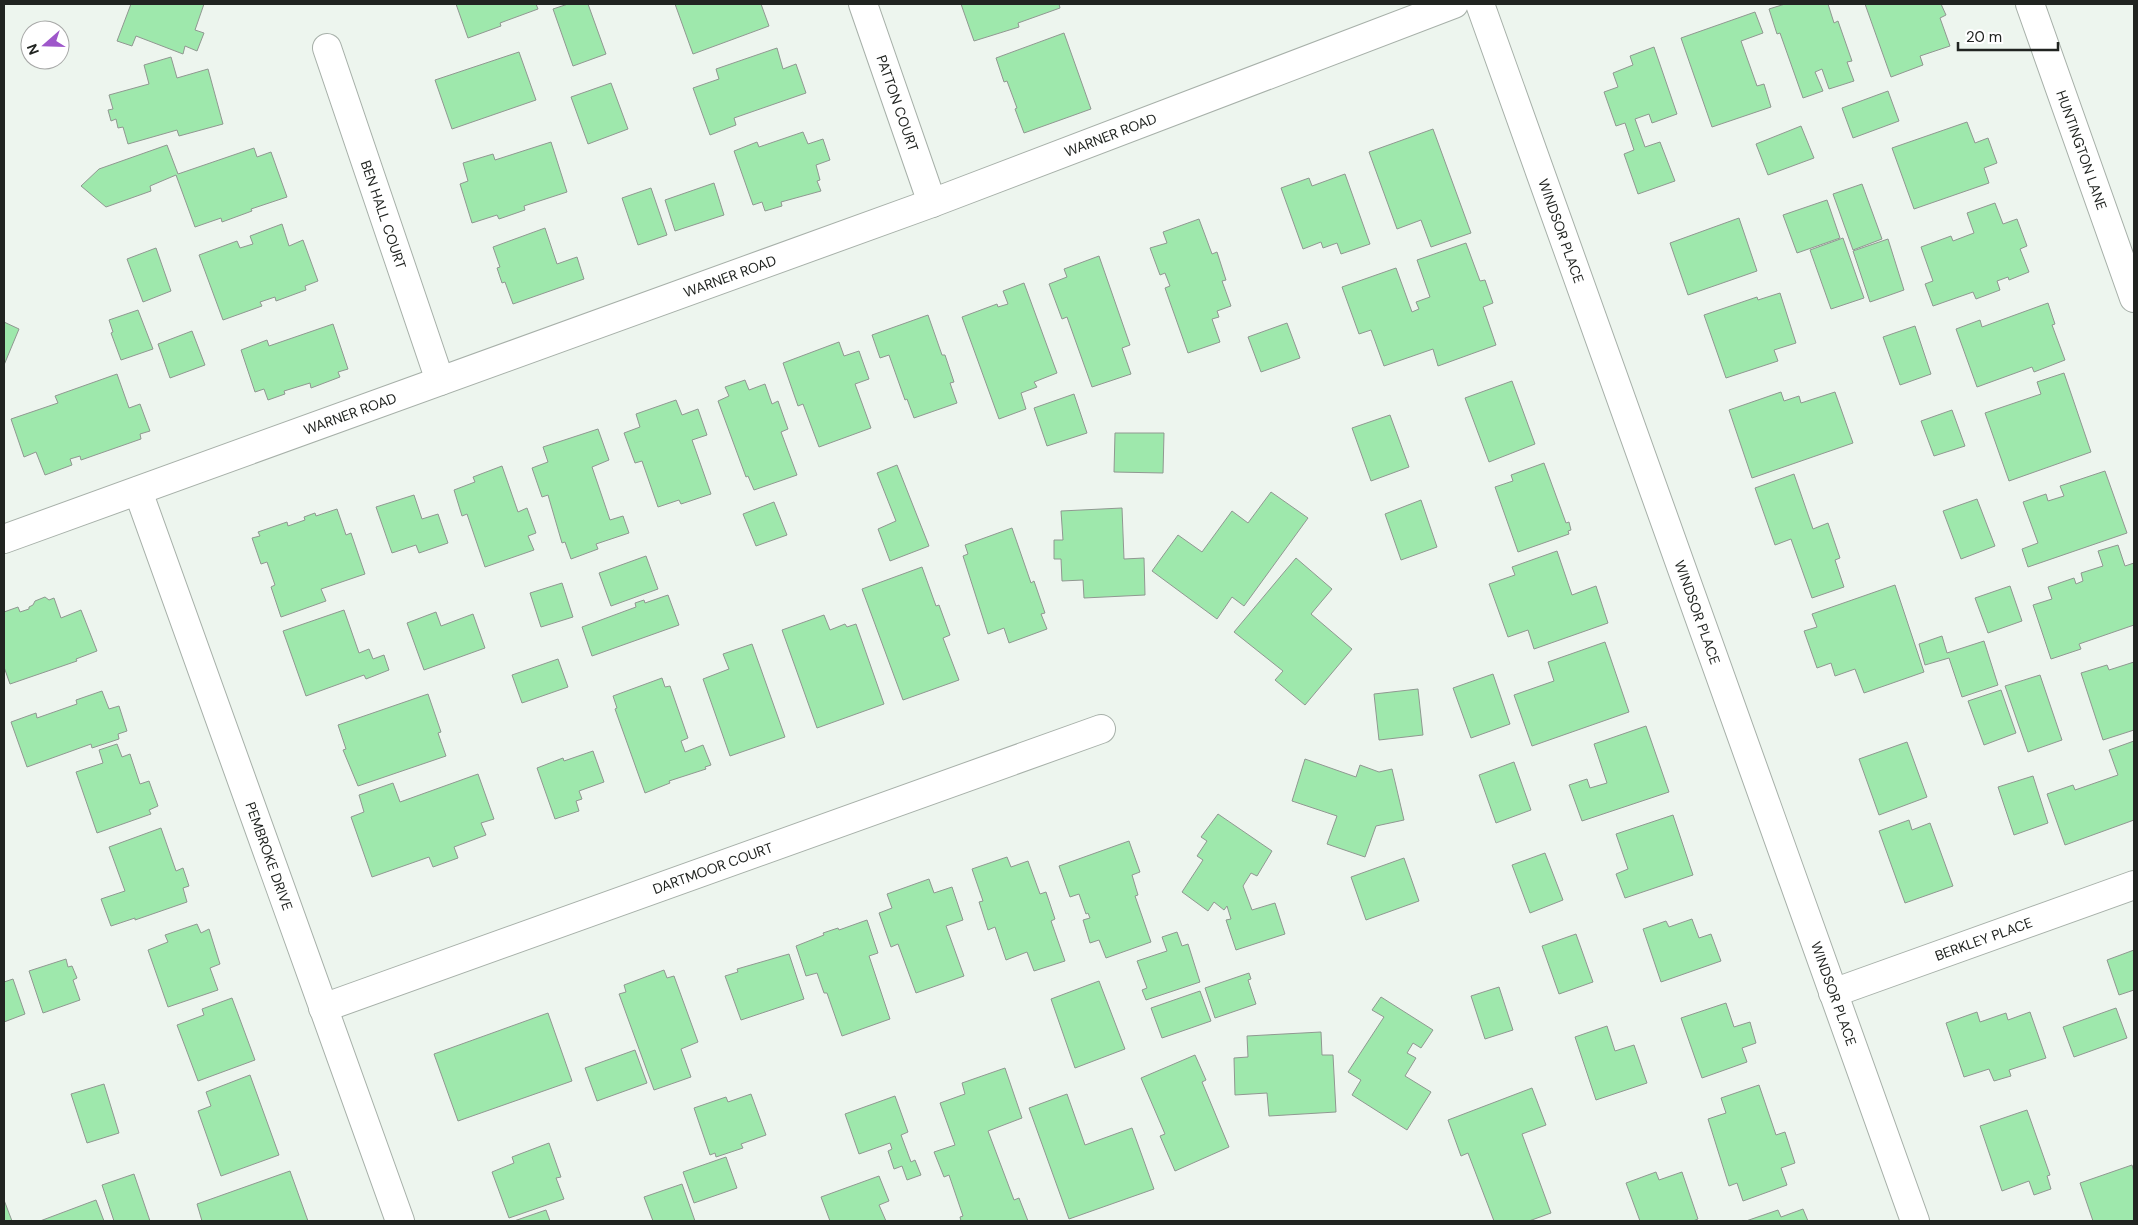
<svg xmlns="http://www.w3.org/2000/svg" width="2138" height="1225" font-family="'DM Sans',sans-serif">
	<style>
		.building { fill: #9ee8ac; stroke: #909891 }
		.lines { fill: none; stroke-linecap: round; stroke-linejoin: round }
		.street-casing { stroke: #a7b0a9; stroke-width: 30 }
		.street { stroke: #fff; stroke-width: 28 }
		.labels { text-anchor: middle; stroke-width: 4; stroke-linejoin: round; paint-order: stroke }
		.street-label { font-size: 14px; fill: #212421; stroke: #fff }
	</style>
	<rect width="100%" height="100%" fill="#edf5ee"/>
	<path class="building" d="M131 4H204L195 30 204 33 197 51 185 46 183 54 136 36 132 46 117 41Z
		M456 4H536L538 9 500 23 501 26 468 38Z
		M568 4H588L606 54 573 66 553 9Z
		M675 4H761L769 26 693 54Z
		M961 4H1059L1060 8 1018 23 1019 27 974 41Z
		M1785 4H1828L1834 23 1838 21 1852 61 1847 62 1854 81 1829 89 1822 69 1815 72 1823 91 1803 98 1780 33 1777 34 1769 9Z
		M1865 4H1941L1946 15 1940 18 1950 46 1920 56 1923 65 1891 77Z
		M1755 12 1763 33 1741 41 1757 86 1764 84 1771 107 1712 127 1681 38Z
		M1064 33 1091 109 1024 133 1015 109 1017 108 1007 81 1004 82 996 58Z
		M1654 47 1677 114 1652 123 1649 114 1635 119 1645 147 1660 142 1675 181 1638 194 1624 154 1634 150 1625 123 1616 126 1604 92 1618 87 1613 73 1633 65 1630 56Z
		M777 48 783 69 796 64 806 93 734 118 736 125 710 135 693 88 719 79 716 69Z
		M519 52 536 100 452 129 435 80Z
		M171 57 177 78 208 69 223 124 179 136 177 130 128 144 123 127 118 128 116 119 111 121 108 110 113 109 109 95 149 84 144 65Z
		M611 83 628 129 588 144 571 97Z
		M1888 91 1899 121 1853 138 1842 108Z
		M1967 122 1975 143 1988 138 1997 163 1984 168 1989 183 1914 209 1892 148Z
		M1801 126 1814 158 1768 175 1756 144Z
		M1433 129 1471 233 1431 247 1421 220 1397 229 1369 152Z
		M803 132 808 144 823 139 830 160 816 165 820 180 817 181 821 191 781 202 782 206 765 211 762 202 753 205 734 151 757 142 759 147Z
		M551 142 567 192 524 206 525 210 499 219 497 215 472 223 460 184 468 181 463 163 493 154 495 160Z
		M167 145 178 174 254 148 257 157 271 152 287 197 251 209 252 211 222 222 221 218 195 227 176 175 150 186 151 191 106 207 81 186 99 169Z
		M1345 174 1370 244 1341 254 1337 243 1323 248 1321 242 1303 249 1281 188 1309 178 1312 186Z
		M714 183 724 215 675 231 665 200Z
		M1862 184 1882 239 1853 250 1833 194Z
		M651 188 667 235 638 245 622 198Z
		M1827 200 1840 238 1797 253 1783 215Z
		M1995 203 2003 224 2017 219 2027 246 2020 249 2029 272 2009 280 2008 277 1997 281 2000 290 1976 299 1973 292 1933 306 1925 284 1933 281 1921 247 1951 236 1953 241 1974 233 1967 213Z
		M1739 218 1757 271 1688 295 1670 243Z
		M1199 219 1212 254 1217 252 1226 280 1222 281 1231 306 1217 311 1219 317 1212 319 1220 342 1188 353 1165 288 1170 286 1165 273 1160 275 1150 248 1167 243 1163 232Z
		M282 224 289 246 303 240 318 281 305 286 306 290 276 301 275 297 260 302 262 306 223 320 199 255 237 241 240 248 253 244 250 236Z
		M545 228 557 264 577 257 584 279 513 304 505 282 502 283 497 268 500 267 493 247Z
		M1843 238 1864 298 1831 309 1810 250Z
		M1888 239 1904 290 1870 302 1853 251Z
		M1466 243 1480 281 1485 280 1493 303 1483 307 1496 345 1438 366 1433 349 1384 366 1371 330 1359 334 1342 287 1396 268 1412 312 1419 309 1416 302 1430 297 1417 260Z
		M156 248 171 291 143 302 127 259Z
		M1099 256 1130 345 1122 348 1131 374 1092 387 1067 317 1062 319 1049 284 1067 277 1064 269Z
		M1024 283 1057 373 1034 382 1037 387 1021 393 1026 409 999 419 962 317 997 304 998 307 1008 304 1003 291Z
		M1780 293 1796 343 1774 350 1778 361 1726 378 1704 315 1757 297 1758 300Z
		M2048 303 2055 324 2052 325 2065 360 2034 372 2032 367 1977 387 1956 329 1980 320 1982 327Z
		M138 310 153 349 121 360 111 333 113 332 109 320Z
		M928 315 942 355H945L954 382 950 383 957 403 914 418 907 399 905 400 889 355 880 358 872 335Z
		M4 322 19 329 4 365Z
		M1287 323 1300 358 1261 372 1248 337Z
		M333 324 348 369 338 372 340 377 311 388 310 383 284 391 285 394 268 400 264 389 255 392 241 350 267 340 269 346Z
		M1915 326 1931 374 1900 385 1883 337Z
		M192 331 205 365 170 378 158 344Z
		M839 342 844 356 859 351 869 379 855 384 871 428 819 447 803 404 798 406 783 363Z
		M2064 373 2091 452 2009 481 1985 413 2041 394 2037 382Z
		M117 374 129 408 140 404 150 431 140 434 141 439 81 460 80 456 70 459 72 465 45 475 36 452 24 457 11 419 58 403 55 396Z
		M745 380 749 390 765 384 772 404 778 401 788 429 781 432 797 475 754 490 748 476 746 477 718 401 729 396 725 387Z
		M1512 381 1535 444 1489 462 1465 398Z
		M1781 392 1784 401 1799 396 1801 403 1835 392 1853 443 1752 478 1729 410Z
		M1074 394 1087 433 1047 446 1034 408Z
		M676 400 682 415 698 409 707 435 692 440 711 494 681 504 679 500 658 507 642 461 635 463 624 433 640 427 636 414Z
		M1952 410 1965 446 1934 456 1921 421Z
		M1390 415 1409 467 1371 481 1352 428Z
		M598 429 609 460 592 467 610 520 623 516 629 533 596 544 598 549 571 559 565 542 562 543 548 495 542 497 532 468 548 462 543 447Z
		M1115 433H1164L1163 473 1114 472Z
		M1544 463 1566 523 1569 522 1571 530 1568 531 1569 534 1518 552 1495 487 1513 481 1511 475Z
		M897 465 929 546 890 561 878 529 896 521 877 473Z
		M502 466 518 512 527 508 536 533 528 536 534 550 485 567 467 514 462 516 454 490 475 482 473 477Z
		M2105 471 2127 533 2028 567 2022 549 2038 543 2023 502 2046 494 2048 501 2064 496 2060 486Z
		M1794 474 1813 529 1828 523 1840 558 1835 560 1844 587 1812 598 1791 539 1775 545 1755 488Z
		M1271 492 1308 518 1244 606 1232 597 1217 619 1152 571 1178 535 1202 552 1232 511 1248 523Z
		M414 495 422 519 438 514 448 543 419 553 416 545 392 553 376 507Z
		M1977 499 1995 546 1961 559 1943 511Z
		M1421 500 1437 547 1401 560 1385 514Z
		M774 502 787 535 756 546 743 514Z
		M1122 508 1124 559 1144 558 1145 595 1084 598 1083 580 1062 581 1061 559H1054V540H1063L1061 511Z
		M337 509 346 535 351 533 365 574 321 589 326 601 281 617 271 587 275 585 267 562 261 564 252 538 260 536 258 532 287 522 288 526 305 520 304 517 315 513 316 516Z
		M1012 528 1031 583 1034 581 1045 613 1041 614 1047 629 1009 643 1004 628 988 634 963 556 968 554 965 545Z
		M2118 545 2125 566 2134 563V625L2079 644 2081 649 2051 659 2033 605 2052 599 2048 587 2074 578 2076 584 2083 581 2081 573 2103 566 2098 551Z
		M1557 551 1572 595 1596 586 1608 623 1534 649 1528 630 1508 637 1489 584 1515 575 1512 567Z
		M646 556 658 589 611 606 599 573Z
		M1296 558 1332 589 1311 614 1352 649 1305 705 1275 680 1283 671 1234 632Z
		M922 567 936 606 939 605 950 635 943 638 959 680 903 700 862 589Z
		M562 583 573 617 541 627 530 593Z
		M1895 585 1924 672 1864 693 1855 669 1835 676 1831 663 1817 668 1804 631 1817 627 1812 614Z
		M2010 586 2022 621 1988 633 1975 598Z
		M668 595 679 625 592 656 582 627 636 607 635 603 644 600 645 603Z
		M45 597 49 600 54 598 61 618 81 610 97 651 76 659 77 661 10 684 4 667V612L18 607 20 612 29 609V607L33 605 35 601Z
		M344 610 359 653 369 649 373 659 384 655 389 670 366 679 364 675 306 696 283 631Z
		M436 612 441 626 473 614 485 648 424 670 407 623Z
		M824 615 830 630 845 624 847 627 856 624 884 704 817 728 782 630Z
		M1942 636 1947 653 1984 641 1998 685 1962 697 1949 658 1925 665 1919 644Z
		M1605 642 1629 712 1532 746 1514 695 1554 681 1548 662Z
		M752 644 785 737 730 756 703 679 729 669 723 654Z
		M558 659 568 687 522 703 512 675Z
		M2134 662V730L2103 740 2081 673 2107 665 2109 670Z
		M1493 674 1510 724 1471 738 1453 688Z
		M2040 675 2062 740 2028 752 2005 686Z
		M662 678 665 687 670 686 688 738 681 741 685 752 703 745 711 765 705 767 706 769 669 781 670 783 645 793 615 709 617 708 613 696Z
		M1418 689 1423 735 1379 740 1374 694Z
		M2001 690 2016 733 1984 745 1968 701Z
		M102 691 109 709 119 706 127 731 118 734 119 739 92 748 91 744 27 767 11 722 36 713 37 718 77 704 76 700Z
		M428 694 441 732 438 733 446 756 358 786 343 750 346 749 338 725Z
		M1646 726 1669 792 1582 821 1569 785 1587 779 1590 788 1607 783 1594 744Z
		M2134 741V820L2065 845 2047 794 2073 785 2075 790 2118 775 2109 750Z
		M1907 742 1927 797 1879 815 1859 759Z
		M117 744 122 757 130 754 140 784 149 781 158 806 149 810 151 814 97 833 76 772 103 763 99 750Z
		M593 751 604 782 579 791 582 799 576 801 579 811 555 819 537 768 563 758 564 761Z
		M1305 759 1356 777 1360 765 1379 772 1392 769 1404 820 1376 826 1365 857 1327 844 1337 816 1292 801Z
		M1514 762 1531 810 1496 823 1479 775Z
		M478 774 494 819 481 823 486 835 454 847 458 858 433 867 429 857 372 877 351 817 364 812 359 795 393 783 400 802Z
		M2033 776 2048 823 2014 835 1998 787Z
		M1218 814 1272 851 1257 876 1251 873 1243 886 1252 910 1275 903 1285 934 1236 950 1226 920 1231 919 1227 906 1224 910 1214 902 1208 911 1182 892 1203 860 1197 856 1207 841 1201 837Z
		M1673 815 1693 875 1625 898 1616 874 1628 869 1616 834Z
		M1909 820 1912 830 1930 823 1953 886 1905 903 1879 831Z
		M161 828 176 871 183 868 189 886 183 888 187 902 135 920V918L111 926 101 899 125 891 109 847Z
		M1129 841 1140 872 1132 875 1138 895 1135 896 1151 942 1106 958 1099 940 1090 943 1083 920 1090 918 1088 913 1086 914 1079 894 1070 897 1059 866Z
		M1545 853 1563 900 1530 913 1512 865Z
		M1007 857 1011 867 1028 861 1040 894 1046 892 1055 919 1051 921 1065 961 1034 971 1027 952 1006 960 995 927 988 930 979 902 983 901 972 869Z
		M1404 858 1419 901 1366 920 1351 877Z
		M929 879 934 893 952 887 963 920 946 926 964 976 916 993 898 944 891 947 879 913 892 908 887 894Z
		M1692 919 1699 938 1711 934 1721 961 1661 982 1643 929 1666 921 1669 927Z
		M867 920 878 953 869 956 890 1019 842 1036 827 993H824L817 973 806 976 796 946 824 935 823 933 838 928 839 930Z
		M197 924 201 933 209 929 220 964 210 968 218 990 168 1007 148 950 168 942 165 935Z
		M1177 932 1182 946 1188 944 1200 982 1146 1000 1142 990 1147 988 1137 961 1167 951 1162 937Z
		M1576 934 1593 982 1559 994 1542 946Z
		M2134 950V990L2119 995 2107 960Z
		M789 954 804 999 741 1020 725 976 738 972 737 969Z
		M66 959 68 967 72 966 77 978 73 980 80 1000 43 1013 29 971Z
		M664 970 667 978 674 976 698 1042 681 1049 691 1077 654 1090 619 994 626 992 624 985Z
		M1249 973 1251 979 1248 980 1256 1004 1215 1018 1205 988Z
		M13 979 25 1014 4 1022V982Z
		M1099 981 1125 1049 1075 1068 1051 999Z
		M1499 987 1513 1030 1485 1039 1471 996Z
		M1200 991 1211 1021 1162 1038 1151 1008Z
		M1381 997 1433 1030 1421 1048 1413 1043 1407 1053 1416 1058 1405 1076 1431 1092 1407 1130 1352 1095 1361 1080 1348 1072 1384 1017 1372 1010Z
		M232 998 255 1060 198 1081 177 1025 204 1015 202 1009Z
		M1726 1003 1734 1027 1750 1022 1756 1043 1742 1048 1747 1062 1702 1078 1681 1018Z
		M2116 1008 2127 1038 2074 1057 2063 1027Z
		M1977 1012 1980 1022 2006 1013 2008 1020 2030 1012 2046 1058 2009 1070 2011 1076 1994 1081 1989 1069 1964 1077 1946 1023Z
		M548 1013 572 1081 458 1121 434 1054Z
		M1607 1026 1615 1051 1634 1045 1647 1083 1596 1100 1575 1037Z
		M1321 1032 1322 1055H1333L1336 1112 1269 1116 1267 1093 1235 1095 1234 1058 1248 1057 1247 1036Z
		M635 1050 647 1083 597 1101 585 1068Z
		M1195 1055 1206 1080 1202 1082 1229 1147 1175 1171 1160 1136 1165 1134 1141 1078Z
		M1005 1068 1022 1118 988 1131 1014 1200 1019 1198 1028 1221H961L960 1217 963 1216 949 1175 944 1177 934 1152 955 1145 940 1103 965 1094 962 1083Z
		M250 1075 279 1155 221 1176 198 1111 211 1106 206 1092Z
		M104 1084 119 1133 87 1143 71 1094Z
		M1759 1085 1776 1135 1785 1132 1795 1163 1781 1168 1787 1185 1743 1201 1737 1183 1729 1186 1708 1119 1726 1113 1721 1098Z
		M1532 1088 1546 1125 1522 1134 1551 1213 1529 1221H1494L1468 1153 1461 1156 1448 1120Z
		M751 1094 766 1135 741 1144 743 1148 716 1157 715 1153 710 1155 694 1108 726 1097 728 1102Z
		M1067 1094 1085 1145 1132 1128 1154 1189 1069 1219 1029 1108Z
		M895 1096 908 1132 901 1135 911 1162 915 1160 921 1175 907 1180 902 1166 894 1169 888 1151 892 1149 890 1143 859 1154 845 1114Z
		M2027 1110 2050 1175 2047 1176 2051 1189 2034 1195 2029 1181 2002 1191 1980 1126Z
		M549 1143 561 1177 556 1178 564 1199 509 1218 492 1172 514 1163 512 1157Z
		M726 1157 737 1188 694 1203 683 1172Z
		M2132 1165 2134 1172V1221H2093L2080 1183Z
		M290 1171 308 1221H202L197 1204Z
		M1656 1172 1659 1180 1682 1172 1698 1219 1693 1221H1640L1626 1183Z
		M134 1174 150 1221H114L102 1185Z
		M879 1176 889 1201 879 1205 886 1221H830L821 1197Z
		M682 1184 695 1221H653L644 1197Z
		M4 1200 12 1221H4Z
		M96 1200 104 1221H40Z
		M1803 1209 1808 1221H1746L1778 1210 1781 1217Z
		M546 1210 550 1221H514Z"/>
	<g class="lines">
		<defs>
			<g id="street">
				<path id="s1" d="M863 4 932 203"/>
				<path id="s2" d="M1480 4 1915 1221"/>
				<path id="s3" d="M2030 4 2134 298"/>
				<path id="s4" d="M327 48 440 381"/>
				<path id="s5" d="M138 491 400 1221"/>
				<path id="s6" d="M4 539 932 203 1454 4"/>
				<path id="s7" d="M1833 993 2134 885"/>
				<path id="s8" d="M323 1008 1101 729"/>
			</g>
		</defs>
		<use href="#street" class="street-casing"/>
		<use href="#street" class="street"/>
	</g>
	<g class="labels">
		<g class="street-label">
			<text dy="5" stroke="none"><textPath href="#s1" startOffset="105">PATTON COURT</textPath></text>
			<text dy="5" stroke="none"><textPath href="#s6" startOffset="1178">WARNER ROAD</textPath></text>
			<text dy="5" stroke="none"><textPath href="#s3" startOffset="155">HUNTINGTON LANE</textPath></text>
			<text dy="5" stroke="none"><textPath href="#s4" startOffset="176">BEN HALL COURT</textPath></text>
			<text dy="5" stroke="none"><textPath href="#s2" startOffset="241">WINDSOR PLACE</textPath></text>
			<text dy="5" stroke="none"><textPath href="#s6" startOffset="772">WARNER ROAD</textPath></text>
			<text dy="5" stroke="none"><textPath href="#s6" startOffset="368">WARNER ROAD</textPath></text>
			<text dy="5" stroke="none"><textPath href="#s2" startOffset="646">WINDSOR PLACE</textPath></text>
			<text dy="5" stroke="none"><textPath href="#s5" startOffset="388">PEMBROKE DRIVE</textPath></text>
			<text dy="5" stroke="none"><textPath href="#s8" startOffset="414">DARTMOOR COURT</textPath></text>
			<text dy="5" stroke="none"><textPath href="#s7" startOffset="160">BERKLEY PLACE</textPath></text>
			<text dy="5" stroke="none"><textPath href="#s2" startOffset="1051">WINDSOR PLACE</textPath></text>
		</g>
	</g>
	<rect width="2138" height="1225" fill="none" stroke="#212421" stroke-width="10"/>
	<g transform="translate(45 45) rotate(250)"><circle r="24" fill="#ffffff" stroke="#a6a7a6"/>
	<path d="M0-4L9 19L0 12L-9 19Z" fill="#9e57ca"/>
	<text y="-8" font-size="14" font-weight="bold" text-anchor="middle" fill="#212421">N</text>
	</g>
	<path d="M1958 42v8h100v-8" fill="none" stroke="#212421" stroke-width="2.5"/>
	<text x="1966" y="42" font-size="15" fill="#212421" stroke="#ffffff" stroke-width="4" paint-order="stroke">20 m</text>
</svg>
